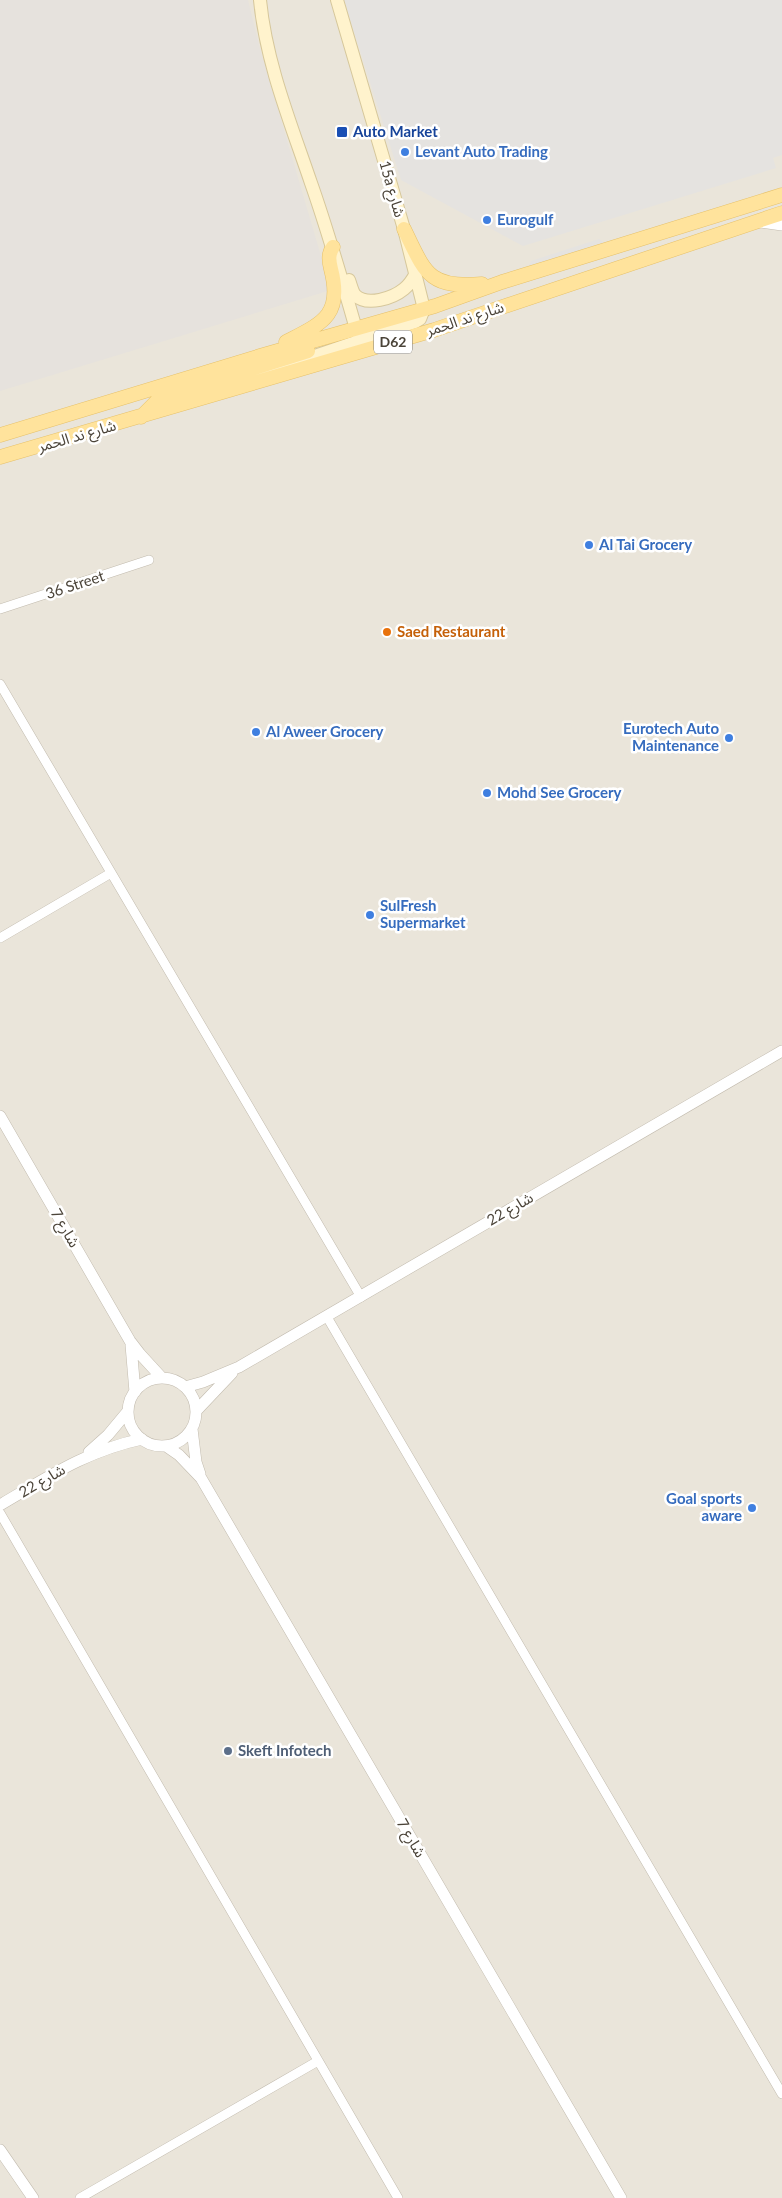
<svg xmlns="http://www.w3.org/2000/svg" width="782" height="2198" font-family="Lato,'Noto Sans Arabic',sans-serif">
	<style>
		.residential { fill: #eae5da }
		.industrial { fill: #e6e2dd }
		.parking { fill: #e5e3e0 }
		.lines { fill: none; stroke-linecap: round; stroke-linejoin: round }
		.minor-casing { stroke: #c2bbae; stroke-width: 10 }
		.tertiary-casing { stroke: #c2bbae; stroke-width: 12 }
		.secondary-casing { stroke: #d6c79b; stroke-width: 14 }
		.primary-casing { stroke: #e6c16a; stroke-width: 15 }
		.minor { stroke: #fff; stroke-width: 9 }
		.tertiary { stroke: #fff; stroke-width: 11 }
		.secondary { stroke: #fff3cd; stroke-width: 12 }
		.primary { stroke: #ffe39c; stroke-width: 14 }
		.transit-dot { fill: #1a4fb4; stroke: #fff; stroke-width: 2 }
		.shop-dot { fill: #3f7fe0; stroke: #fff; stroke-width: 2 }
		.food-dot { fill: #e8710a; stroke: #fff; stroke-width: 2 }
		.service-dot { fill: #5c6f8a; stroke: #fff; stroke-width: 2 }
		.labels { text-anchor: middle; stroke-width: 5; stroke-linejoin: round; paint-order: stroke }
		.shield { fill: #fff; stroke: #817c74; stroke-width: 1 }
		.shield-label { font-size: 14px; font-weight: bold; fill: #4b4439 }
		.transit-label { font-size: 15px; font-weight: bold; fill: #164399; stroke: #fff; text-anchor: start }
		.shop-label { font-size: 15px; font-weight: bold; fill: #366cbe; stroke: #fff; text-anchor: start }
		.street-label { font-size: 15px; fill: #4b4439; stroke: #fff }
		.food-label { font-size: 15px; font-weight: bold; fill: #c56008; stroke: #fff; text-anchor: start }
		.service-label { font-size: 15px; font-weight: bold; fill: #4e5e75; stroke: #fff; text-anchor: start }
	</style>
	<rect width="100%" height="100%" fill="#f6f3ec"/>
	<path class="residential" d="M0 0H782V2198H0Z"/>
	<path class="industrial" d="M0 0H248L259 45 331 290 0 391Z"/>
	<path class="parking" d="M344 0H782V155L773 158 776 168 523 246 401 180Z
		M599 239 606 244 528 268 531 261Z"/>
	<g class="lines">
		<defs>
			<path id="minor" d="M0 609 149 560
				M0 684 361 1297
				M0 938 111 873
				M327 1317 782 2094
				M0 1513 398 2198
				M80 2198 318 2061"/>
			<path id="tertiary" d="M760 222 782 225
				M0 1116 130 1341 140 1354 162 1378
				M131 1345 135 1392
				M128 1412a34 34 0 1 1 68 0a34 34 0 1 1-68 0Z
				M185 1387 203 1382 239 1367 782 1051
				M196 1411 232 1373
				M192 1429 196 1462 200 1474
				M166 1446 179 1455 201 1478 621 2198
				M89 1452 108 1435 128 1411
				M0 1505C48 1477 86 1451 142 1439
				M0 2150 33 2198"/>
			<path id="secondary" d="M260 0C266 63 291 124 311 183 328 231 342 280 356 329L360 337
				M349 280C351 285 352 291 355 295 367 307 393 298 404 289 409 285 413 279 416 273
				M259 375 415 322 420 319 424 309 404 229 337 0"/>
			<path id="primary" d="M404 229C425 272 428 289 482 284
				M286 342C323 323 343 315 331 269 329 261 328 254 333 247
				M141 417 156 402 169 395 308 351
				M0 435 260 356 435 306 502 282 782 195
				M0 457 434 330 782 213"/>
		</defs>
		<use href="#minor" class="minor-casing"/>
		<use href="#tertiary" class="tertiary-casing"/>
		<use href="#secondary" class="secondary-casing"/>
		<use href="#primary" class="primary-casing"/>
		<use href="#minor" class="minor"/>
		<use href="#tertiary" class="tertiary"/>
		<use href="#secondary" class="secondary"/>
		<use href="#primary" class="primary"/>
	</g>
	<rect class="transit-dot" x="336" y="126" width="12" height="12" rx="2.5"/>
	<g class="shop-dot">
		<circle cx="405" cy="152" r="5"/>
		<circle cx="487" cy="220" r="5"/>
		<circle cx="589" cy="545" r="5"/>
		<circle cx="256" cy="732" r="5"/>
		<circle cx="729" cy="738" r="5"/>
		<circle cx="487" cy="793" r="5"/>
		<circle cx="370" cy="915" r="5"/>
		<circle cx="752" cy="1508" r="5"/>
	</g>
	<circle class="food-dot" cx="387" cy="632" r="5"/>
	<circle class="service-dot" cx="228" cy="1751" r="5"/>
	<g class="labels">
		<rect class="shield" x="374" y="330.5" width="38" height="23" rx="4"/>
		<g class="shield-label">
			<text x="393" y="347">D62</text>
		</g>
		<g class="transit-label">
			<text x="353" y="137">Auto Market</text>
		</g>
		<g class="shop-label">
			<text x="415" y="157">Levant Auto Trading</text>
			<text x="497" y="225">Eurogulf</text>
			<text x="599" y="550">Al Tai Grocery</text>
			<text x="719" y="734" text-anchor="end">Eurotech Auto<tspan x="719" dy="17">Maintenance</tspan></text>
			<text x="266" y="737">Al Aweer Grocery</text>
			<text x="497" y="798">Mohd See Grocery</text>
			<text x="380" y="911">SulFresh<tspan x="380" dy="17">Supermarket</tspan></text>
			<text x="742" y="1504" text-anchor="end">Goal sports<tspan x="742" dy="17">aware</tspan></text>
		</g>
		<g class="street-label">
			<text transform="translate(392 189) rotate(74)" y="5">15a شارع</text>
			<text transform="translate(465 319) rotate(-18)" y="5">شارع ند الحمر</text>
			<text transform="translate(77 436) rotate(-16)" y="5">شارع ند الحمر</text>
			<text transform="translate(75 585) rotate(-18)" y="5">36 Street</text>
			<text transform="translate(510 1209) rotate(-30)" y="5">شارع 22</text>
			<text transform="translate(65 1228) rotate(60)" y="5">شارع 7</text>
			<text transform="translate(42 1481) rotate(-30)" y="5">شارع 22</text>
			<text transform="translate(411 1838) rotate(60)" y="5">شارع 7</text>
		</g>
		<g class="food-label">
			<text x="397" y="637">Saed Restaurant</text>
		</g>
		<g class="service-label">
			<text x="238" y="1756">Skeft Infotech</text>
		</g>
	</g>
</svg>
